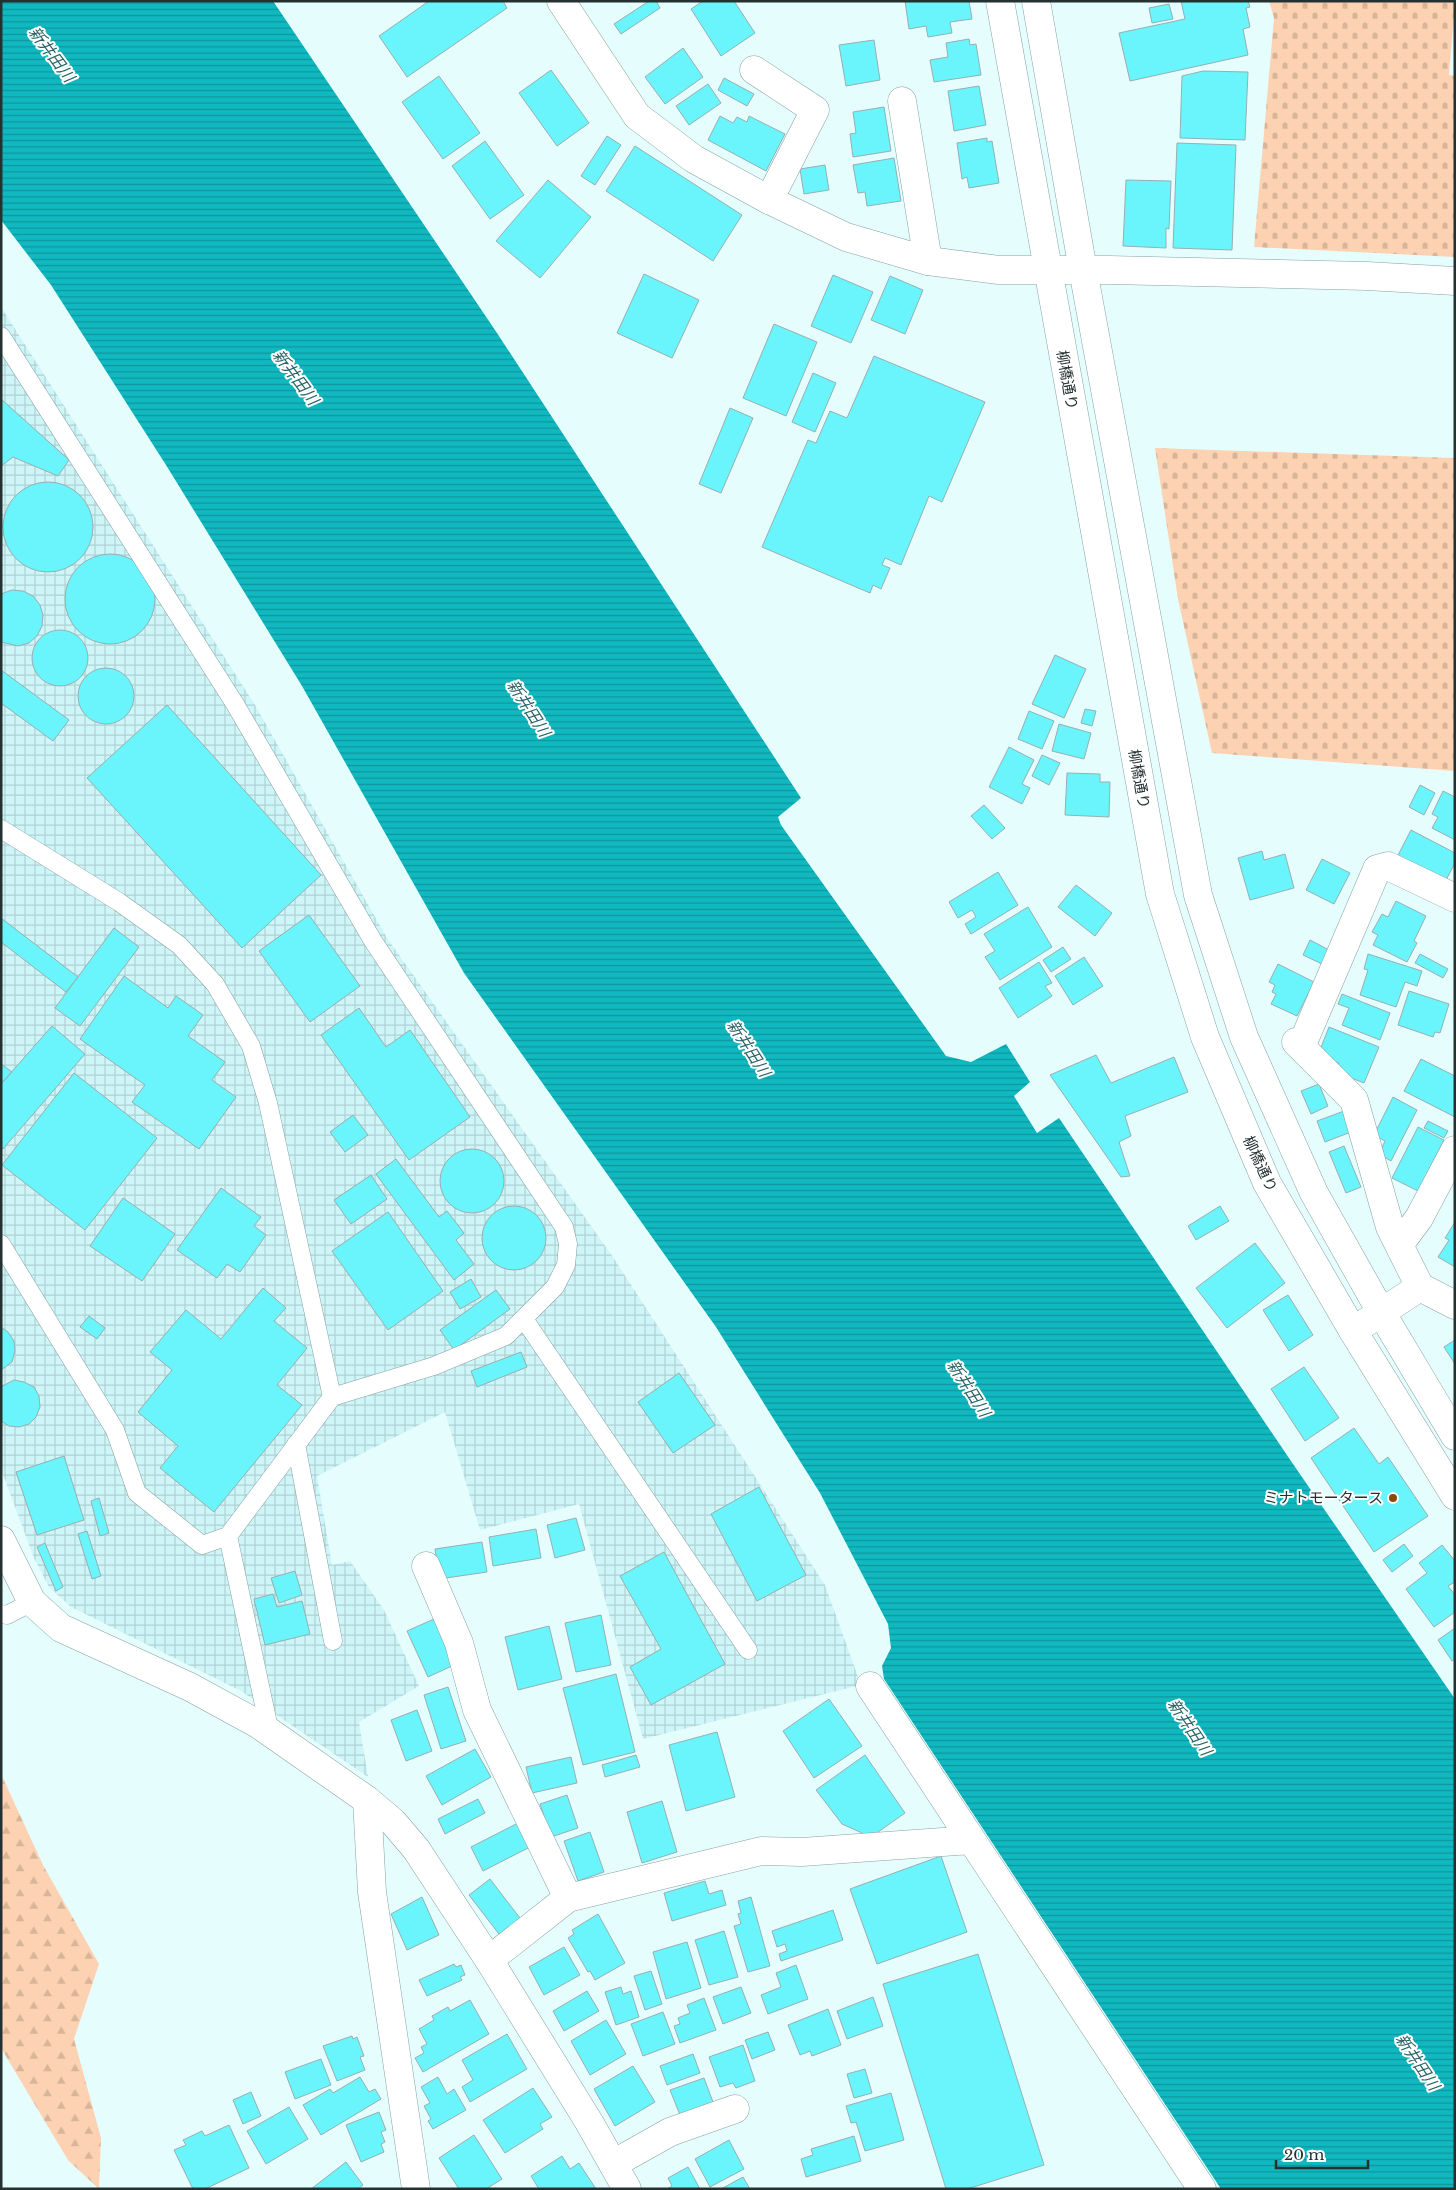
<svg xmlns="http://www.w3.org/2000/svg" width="1456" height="2190" font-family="'Libre Baskerville','Noto Sans JP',serif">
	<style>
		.industrial { fill: url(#industrial-grid) }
		.forest { fill: url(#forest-firs) }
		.cemetery { fill: url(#cemetery-stones) }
		.water { fill: url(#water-rules) }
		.building { fill: #6af4fc; stroke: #95b0b1 }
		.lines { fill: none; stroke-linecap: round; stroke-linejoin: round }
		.service-casing { stroke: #86a1a2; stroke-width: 19 }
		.minor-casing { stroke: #86a1a2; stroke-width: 29 }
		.tertiary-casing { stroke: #86a1a2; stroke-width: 29 }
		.service { stroke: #fff; stroke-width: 18 }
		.minor { stroke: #fff; stroke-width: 28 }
		.tertiary { stroke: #fff; stroke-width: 28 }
		.poi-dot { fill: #874a09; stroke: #fff; stroke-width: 2 }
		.labels { text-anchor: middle; stroke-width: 4; stroke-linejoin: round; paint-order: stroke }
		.street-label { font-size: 15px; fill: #253030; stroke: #fff }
		.poi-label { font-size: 15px; fill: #253030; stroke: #fff; text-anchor: end }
		.water-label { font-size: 16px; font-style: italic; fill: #286265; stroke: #fff }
	</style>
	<defs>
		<pattern id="industrial-grid" width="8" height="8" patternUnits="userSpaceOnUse" patternTransform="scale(1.25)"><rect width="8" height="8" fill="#cef5f7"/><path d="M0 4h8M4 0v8" fill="none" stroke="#b1d2d4"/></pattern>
		<pattern id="forest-firs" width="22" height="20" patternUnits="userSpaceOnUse" patternTransform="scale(1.25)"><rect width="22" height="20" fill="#fcd2b2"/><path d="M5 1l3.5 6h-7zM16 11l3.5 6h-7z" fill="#d8b599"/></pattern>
		<pattern id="cemetery-stones" width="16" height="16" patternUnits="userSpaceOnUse" patternTransform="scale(1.25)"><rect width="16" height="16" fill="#fcd2b2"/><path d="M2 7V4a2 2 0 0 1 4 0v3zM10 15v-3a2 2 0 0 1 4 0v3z" fill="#d8b599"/></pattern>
		<pattern id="water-rules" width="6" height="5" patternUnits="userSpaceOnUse" patternTransform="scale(1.25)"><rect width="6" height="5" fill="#10b8c0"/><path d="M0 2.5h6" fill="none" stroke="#0f969c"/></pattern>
	</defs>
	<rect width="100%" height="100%" fill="#e6fdfe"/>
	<path class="industrial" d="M1 307 255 705 387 938 613 1257 825 1585 861 1685 643 1739 579 1504 480 1530 445 1412 317 1476 332 1565 350 1561 384 1610 419 1686 359 1722 368 1777 241 1691 71 1607 49 1587 34 1558 1 1469Z"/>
	<path class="forest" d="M1 1774 43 1865 99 1964 74 2039 101 2138 99 2189 68 2160 1 2048Z"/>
	<path class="cemetery" d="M1269 1H1455L1449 75 1455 76V257L1254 247 1274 18Z
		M1155 448 1455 458V771L1212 753 1178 599Z"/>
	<path class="water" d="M1 1H273L497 333 801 798 778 817 781 825 946 1056 971 1062 1006 1044 1030 1082 1014 1096 1037 1133 1059 1118 1293 1464 1455 1699V2189H1221L884 1679 882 1666 891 1648 888 1624 820 1493 716 1327 464 973 302 686 166 465 51 285 1 220Z"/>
	<path class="building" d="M429 1H503L507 8 407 77 379 36Z
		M649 1H656L660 8 621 34 614 24Z
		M703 1H734L755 33 721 56 691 9Z
		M905 1H969L972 19 950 22 952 33 928 37 926 26 909 29Z
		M1181 1H1248L1250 7 1246 8 1250 27 1243 29 1248 55 1130 81 1119 33 1185 19Z
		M1169 4 1173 19 1152 23 1149 8Z
		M969 39 970 45 976 44 981 75 934 82 930 60 948 57 946 43Z
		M874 40 880 80 846 86 839 45Z
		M683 48 703 77 665 104 645 77Z
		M551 70 589 123 557 146 519 93Z
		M1203 71 1248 72 1245 140 1180 138 1182 76Z
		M439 76 480 133 443 159 402 102Z
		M724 78 754 94 747 106 718 90Z
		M708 84 721 103 689 125 676 106Z
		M979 86 986 125 954 131 948 91Z
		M884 107 891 151 853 157 850 134 856 133 853 112Z
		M720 116 733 123 737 117 747 122 749 116 785 134 766 171 708 140Z
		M607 136 621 145 595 185 581 176Z
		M987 138V142L992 141 999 183 969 188 967 177 962 179 957 143Z
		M485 141 524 195 490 219 452 166Z
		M1177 143 1236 145 1232 250 1173 248Z
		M635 146 742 215 713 261 606 191Z
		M894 158 901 201 867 206 865 192 858 193 853 165Z
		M825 165 829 190 804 194 800 169Z
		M548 180 591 217 540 278 496 241Z
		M1126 180 1171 181 1169 229 1166 228V248L1123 246Z
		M644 274 699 300 672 358 617 333Z
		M833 275 873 292 851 343 811 326Z
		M890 276 923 290 905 334 871 320Z
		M774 324 817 342 786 416 743 398Z
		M874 356 985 402 942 502 929 496 901 565 885 558 882 565 890 568 881 589 873 585 870 593 762 547 808 440 816 443 830 411 847 418Z
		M813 373 836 383 815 432 792 422Z
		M1 399 69 460 58 476 13 457 1 466Z
		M730 408 753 418 721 493 699 484Z
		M3 527a45 45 0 1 1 90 0a45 45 0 1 1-90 0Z
		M65 599a45 45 0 1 1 90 0a45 45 0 1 1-90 0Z
		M12 590 23 591 33 596 40 605 43 615 42 626 37 636 29 643 18 646 1 642V594Z
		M32 658a28 28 0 1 1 56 0a28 28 0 1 1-56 0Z
		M1055 655 1086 669 1064 718 1032 704Z
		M78 696a28 28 0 1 1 56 0a28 28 0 1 1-56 0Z
		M1 670 69 720 53 741 1 703Z
		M167 705 321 875 242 948 87 778Z
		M1085 709 1096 711 1092 726 1081 723Z
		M1029 711 1054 721 1042 749 1018 739Z
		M1059 724 1091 733 1084 759 1052 751Z
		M1009 747 1034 760 1022 784 1030 788 1022 804 989 787Z
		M1042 755 1060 763 1049 785 1032 776Z
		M1067 773 1100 774V782H1110L1109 817 1065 815Z
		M1420 785 1435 793 1424 815 1409 807Z
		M1443 791 1455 797V840L1432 828 1438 817 1432 814Z
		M984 805 1005 828 992 839 971 816Z
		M1411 830 1455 853V863L1444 884 1396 859Z
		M1262 851 1264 860 1285 854 1294 888 1250 900 1238 858Z
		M1322 859 1350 873 1334 904 1306 890Z
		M998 872 1018 905 971 934 965 924 976 917 972 910 958 918 949 902Z
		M1076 885 1112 913 1095 936 1058 907Z
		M1396 901 1426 916 1414 941 1417 943 1407 962 1373 945 1378 935 1372 932 1382 914 1388 917Z
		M1028 907 1052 947 1000 980 985 957 995 951 984 934Z
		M309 915 360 986 310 1022 259 951Z
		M1 918 78 977 66 992 1 942Z
		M114 928 139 947 80 1026 55 1008Z
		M1310 940 1329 950 1322 964 1303 955Z
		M1063 947 1071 959 1051 972 1043 960Z
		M1368 954 1422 971 1417 986 1405 982 1396 1007 1360 995 1368 970 1364 969Z
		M1420 954 1448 969 1443 978 1415 963Z
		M1084 957 1103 986 1073 1005 1055 976Z
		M1039 962 1052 983 1045 986 1052 996 1018 1018 999 988Z
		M1278 964 1314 982 1297 1016 1271 1004 1276 994 1272 992 1275 985 1269 982Z
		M124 976 168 1008 176 996 203 1015 188 1036 225 1062 212 1080 236 1097 199 1149 132 1102 145 1085 80 1039Z
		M1409 991 1449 1004 1440 1033 1435 1032 1433 1037 1398 1025Z
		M1342 994 1390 1013 1380 1040 1342 1025 1349 1008 1338 1004Z
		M359 1008 386 1047 410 1030 470 1117 409 1160 321 1035Z
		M52 1026 85 1054 3 1149 1 1147V1084Z
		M1329 1027 1379 1047 1364 1083 1336 1072 1339 1063 1318 1055Z
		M1096 1055 1111 1083 1174 1057 1188 1092 1125 1116 1131 1136 1119 1142 1130 1176 1121 1177 1050 1075Z
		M1421 1059 1455 1076V1117L1404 1091Z
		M1 1064 12 1072 1 1084Z
		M74 1073 157 1138 85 1230 2 1165Z
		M1319 1084 1328 1106 1311 1114 1301 1091Z
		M1393 1097 1417 1110 1391 1161 1379 1154 1385 1141 1374 1135Z
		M1344 1111 1351 1132 1325 1142 1317 1121Z
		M353 1115 368 1135 345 1152 330 1132Z
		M1428 1121 1448 1131 1444 1138 1424 1128Z
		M1418 1127 1444 1140 1418 1191 1392 1178Z
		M1344 1146 1361 1187 1346 1193 1329 1152Z
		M440 1181a32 32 0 1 1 64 0a32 32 0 1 1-64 0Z
		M396 1159 439 1217 447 1211 464 1233 456 1240 474 1264 454 1280 376 1174Z
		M371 1175 387 1199 351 1224 334 1200Z
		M221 1188 261 1217 254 1226 266 1235 240 1272 227 1264 217 1278 177 1250Z
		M123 1198 175 1234 142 1281 90 1246Z
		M482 1238a32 32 0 1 1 64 0a32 32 0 1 1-64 0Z
		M1220 1206 1229 1221 1196 1240 1188 1226Z
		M388 1212 443 1291 388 1330 332 1251Z
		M1455 1222V1267L1438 1257 1449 1240 1445 1238Z
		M1255 1243 1285 1283 1227 1328 1196 1288Z
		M471 1279 481 1297 460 1309 450 1292Z
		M263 1288 286 1308 274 1321 307 1348 277 1385 302 1405 214 1512 160 1468 178 1446 138 1412 172 1370 150 1352 186 1310 221 1339Z
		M496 1290 510 1309 454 1350 440 1330Z
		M1288 1295 1313 1335 1289 1351 1263 1310Z
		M89 1316 105 1328 97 1339 80 1327Z
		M1 1327 8 1332 14 1341 15 1351 12 1362 1 1370Z
		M1455 1340V1364L1444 1347Z
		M521 1352 527 1367 477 1387 471 1371Z
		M1304 1367 1339 1418 1305 1441 1271 1389Z
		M679 1373 715 1425 673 1453 638 1402Z
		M14 1380 24 1382 34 1387 39 1396 40 1407 36 1417 29 1424 19 1427 9 1426 1 1421V1387Z
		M1354 1428 1379 1464 1388 1457 1428 1516 1374 1552 1311 1458Z
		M64 1456 84 1520 37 1535 16 1472Z
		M759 1487 806 1575 757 1601 711 1514Z
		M99 1498 109 1533 100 1536 91 1501Z
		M576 1518 585 1550 555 1558 547 1525Z
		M536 1529 541 1558 493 1566 489 1537Z
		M87 1531 101 1576 92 1579 78 1534Z
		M482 1542 487 1572 439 1579 435 1549Z
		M45 1543 63 1587 56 1591 37 1547Z
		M1404 1544 1413 1556 1392 1572 1383 1560Z
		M1442 1545 1455 1561V1582L1448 1586 1455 1595V1612L1434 1627 1406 1589 1427 1573 1419 1563Z
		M664 1552 725 1664 651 1705 630 1667 661 1649 620 1576Z
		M295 1571 302 1595 279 1603 271 1578Z
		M273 1594 277 1607 302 1601 310 1634 265 1645 254 1599Z
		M601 1615 611 1665 576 1672 565 1623Z
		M434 1619 454 1665 428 1677 407 1631Z
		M549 1626 562 1679 518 1690 505 1637Z
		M1455 1628V1659L1452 1661 1438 1640Z
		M616 1674 635 1752 583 1765 563 1688Z
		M448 1687 466 1741 441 1749 424 1695Z
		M829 1699 862 1746 814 1778 783 1731Z
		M417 1710 432 1751 406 1761 391 1720Z
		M717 1732 735 1797 686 1811 669 1745Z
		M475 1749 491 1777 442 1805 426 1776Z
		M636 1755 640 1767 605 1777 602 1765Z
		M865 1755 905 1813 871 1837 842 1824 816 1790Z
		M571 1757 577 1783 532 1793 526 1767Z
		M567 1795 578 1828 551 1837 540 1804Z
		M478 1799 485 1813 445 1834 438 1819Z
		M662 1801 677 1852 642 1863 627 1812Z
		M518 1823 530 1847 483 1871 471 1847Z
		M590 1832 604 1872 578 1881 564 1841Z
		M941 1856 967 1932 877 1964 850 1889Z
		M490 1879 523 1922 502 1938 469 1895Z
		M705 1881 709 1894 722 1890 726 1905 672 1921 664 1893Z
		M422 1897 439 1935 407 1950 391 1914Z
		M751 1897 770 1966 748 1972 734 1926 741 1924 738 1914 741 1913 738 1901Z
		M833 1910 843 1940 781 1961 779 1954 787 1951 785 1944 777 1947 772 1931Z
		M598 1914 625 1963 595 1980 590 1971 588 1972 568 1938 574 1934 572 1930Z
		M724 1931 738 1977 709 1985 695 1940Z
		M687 1942 701 1988 666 1999 653 1952Z
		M564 1947 580 1975 544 1995 529 1967Z
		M978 1954 1044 2165 967 2189H946L883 1984Z
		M454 1964 456 1967 461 1965 465 1975 460 1977 462 1980 427 1996 419 1980Z
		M796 1965 808 1999 768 2014 761 1995 781 1987 776 1973Z
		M651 1971 662 2004 645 2010 634 1976Z
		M621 1987 623 1994 631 1991 639 2017 616 2025 605 1992Z
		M741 1987 751 2013 723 2024 713 1997Z
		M587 1991 599 2011 564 2031 553 2011Z
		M873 1997 883 2026 847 2039 837 2011Z
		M704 1998 716 2030 680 2043 674 2026 680 2024 678 2018 690 2013 687 2005Z
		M470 2000 489 2034 423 2072 415 2058 424 2053 421 2047 427 2044 419 2029 434 2020 432 2016 448 2007 450 2011Z
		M828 2009 841 2045 812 2056 810 2051 800 2055 788 2025Z
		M663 2012 675 2044 643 2056 631 2024Z
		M606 2020 626 2054 590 2075 571 2041Z
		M768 2032 775 2050 752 2059 745 2040Z
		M507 2034 527 2069 470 2102 462 2087 473 2080 462 2060Z
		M352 2036 353 2039 357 2037 364 2056 360 2057 365 2070 337 2081 323 2046Z
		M743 2045 755 2081 736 2088 733 2083 720 2087 709 2057Z
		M693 2054 700 2073 667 2085 660 2066Z
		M321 2059 331 2085 295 2099 285 2072Z
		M633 2066 655 2102 615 2126 594 2089Z
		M865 2069 872 2093 854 2098 847 2074Z
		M360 2077 369 2092 375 2089 381 2099 321 2135 303 2105 330 2089 333 2093Z
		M438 2077 447 2094 454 2089 466 2110 433 2129 428 2121 431 2119 424 2106 430 2103 421 2087Z
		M704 2078 713 2102 680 2115 670 2090Z
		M533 2088 552 2117 540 2124 543 2129 505 2153 483 2120Z
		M251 2092 261 2116 243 2124 233 2100Z
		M891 2093 904 2140 865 2151 856 2122 851 2123 846 2106Z
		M289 2107 308 2139 266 2164 247 2131Z
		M379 2112 386 2130 381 2132 385 2142 381 2144 384 2152 361 2162 346 2125Z
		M229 2125 249 2168 205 2189H193L174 2150 186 2145 183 2140 202 2131 205 2136Z
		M474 2135 502 2179 486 2189H459L439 2158Z
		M854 2136 861 2161 806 2177 801 2159 813 2155 811 2149Z
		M729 2140 744 2169 710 2187 695 2159Z
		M562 2156 570 2169 579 2163 596 2189H539L531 2176Z
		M346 2162 363 2185 358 2189H311Z
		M688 2167 700 2189H667L672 2186 668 2178Z
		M743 2177 750 2189H721Z"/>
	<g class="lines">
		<defs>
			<path id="service" d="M1 336 235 704 373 941 564 1227 568 1244 566 1265 555 1287 506 1336 434 1366 332 1397
				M1 829 119 902 179 945 215 984 251 1046 268 1103 332 1397 228 1536 270 1733
				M1 1244 115 1430 137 1493 202 1545 228 1536
				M524 1319 748 1650
				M296 1444 333 1641
				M1 1614 7 1615 32 1602"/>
			<path id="minor" d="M754 70 815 110 769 200
				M902 101 928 261
				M1296 1042 1354 1100 1390 1227 1420 1287 1455 1305
				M1301 1047 1377 869 1388 866 1455 898
				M1399 1245 1419 1218 1455 1150
				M1353 1331 1420 1287
				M426 1566 459 1643 477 1710 568 1898
				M870 1686 1202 2189
				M367 1800 372 1892 416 2189
				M489 1960 568 1898 761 1851 802 1852 971 1840
				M613 2164 670 2132 735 2109"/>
			<path id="tertiary" d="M561 1 637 116 694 159 769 200 846 237 928 261 999 270H1109L1367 276 1455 281
				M1000 1 1160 894 1205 1037 1267 1183 1353 1331 1455 1496
				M1036 1 1083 270 1198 895 1244 1037 1314 1193 1381 1312 1455 1436
				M1 1540 32 1602 61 1628 190 1687 258 1724 367 1800 393 1822 416 1849 489 1960 589 2122 627 2189"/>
		</defs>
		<use href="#service" class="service-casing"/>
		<use href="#minor" class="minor-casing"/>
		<use href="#tertiary" class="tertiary-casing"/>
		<use href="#service" class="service"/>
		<use href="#minor" class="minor"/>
		<use href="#tertiary" class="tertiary"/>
	</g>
	<circle class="poi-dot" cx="1393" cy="1498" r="5"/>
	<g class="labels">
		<g class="street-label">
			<text transform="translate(1067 380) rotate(80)" y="5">柳橋通り</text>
			<text transform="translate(1139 779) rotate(80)" y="5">柳橋通り</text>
			<text transform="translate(1260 1164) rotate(65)" y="5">柳橋通り</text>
		</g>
		<g class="poi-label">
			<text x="1383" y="1503">ミナトモータース</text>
		</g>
		<g class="water-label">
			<text transform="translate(52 54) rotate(53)" y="6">新井田川</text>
			<text transform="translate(296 377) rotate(53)" y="6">新井田川</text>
			<text transform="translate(529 708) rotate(57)" y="6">新井田川</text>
			<text transform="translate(749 1048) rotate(57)" y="6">新井田川</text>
			<text transform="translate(969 1388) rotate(57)" y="6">新井田川</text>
			<text transform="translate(1190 1727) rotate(56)" y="6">新井田川</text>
			<text transform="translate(1418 2062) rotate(56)" y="6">新井田川</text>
		</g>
	</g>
	<rect width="1456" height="2190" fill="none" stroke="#253030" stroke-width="5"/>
	<path d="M1276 2160v8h92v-8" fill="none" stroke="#253030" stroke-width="2.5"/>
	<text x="1284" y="2160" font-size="15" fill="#253030" stroke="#ffffff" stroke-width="4" paint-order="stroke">20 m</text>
</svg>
